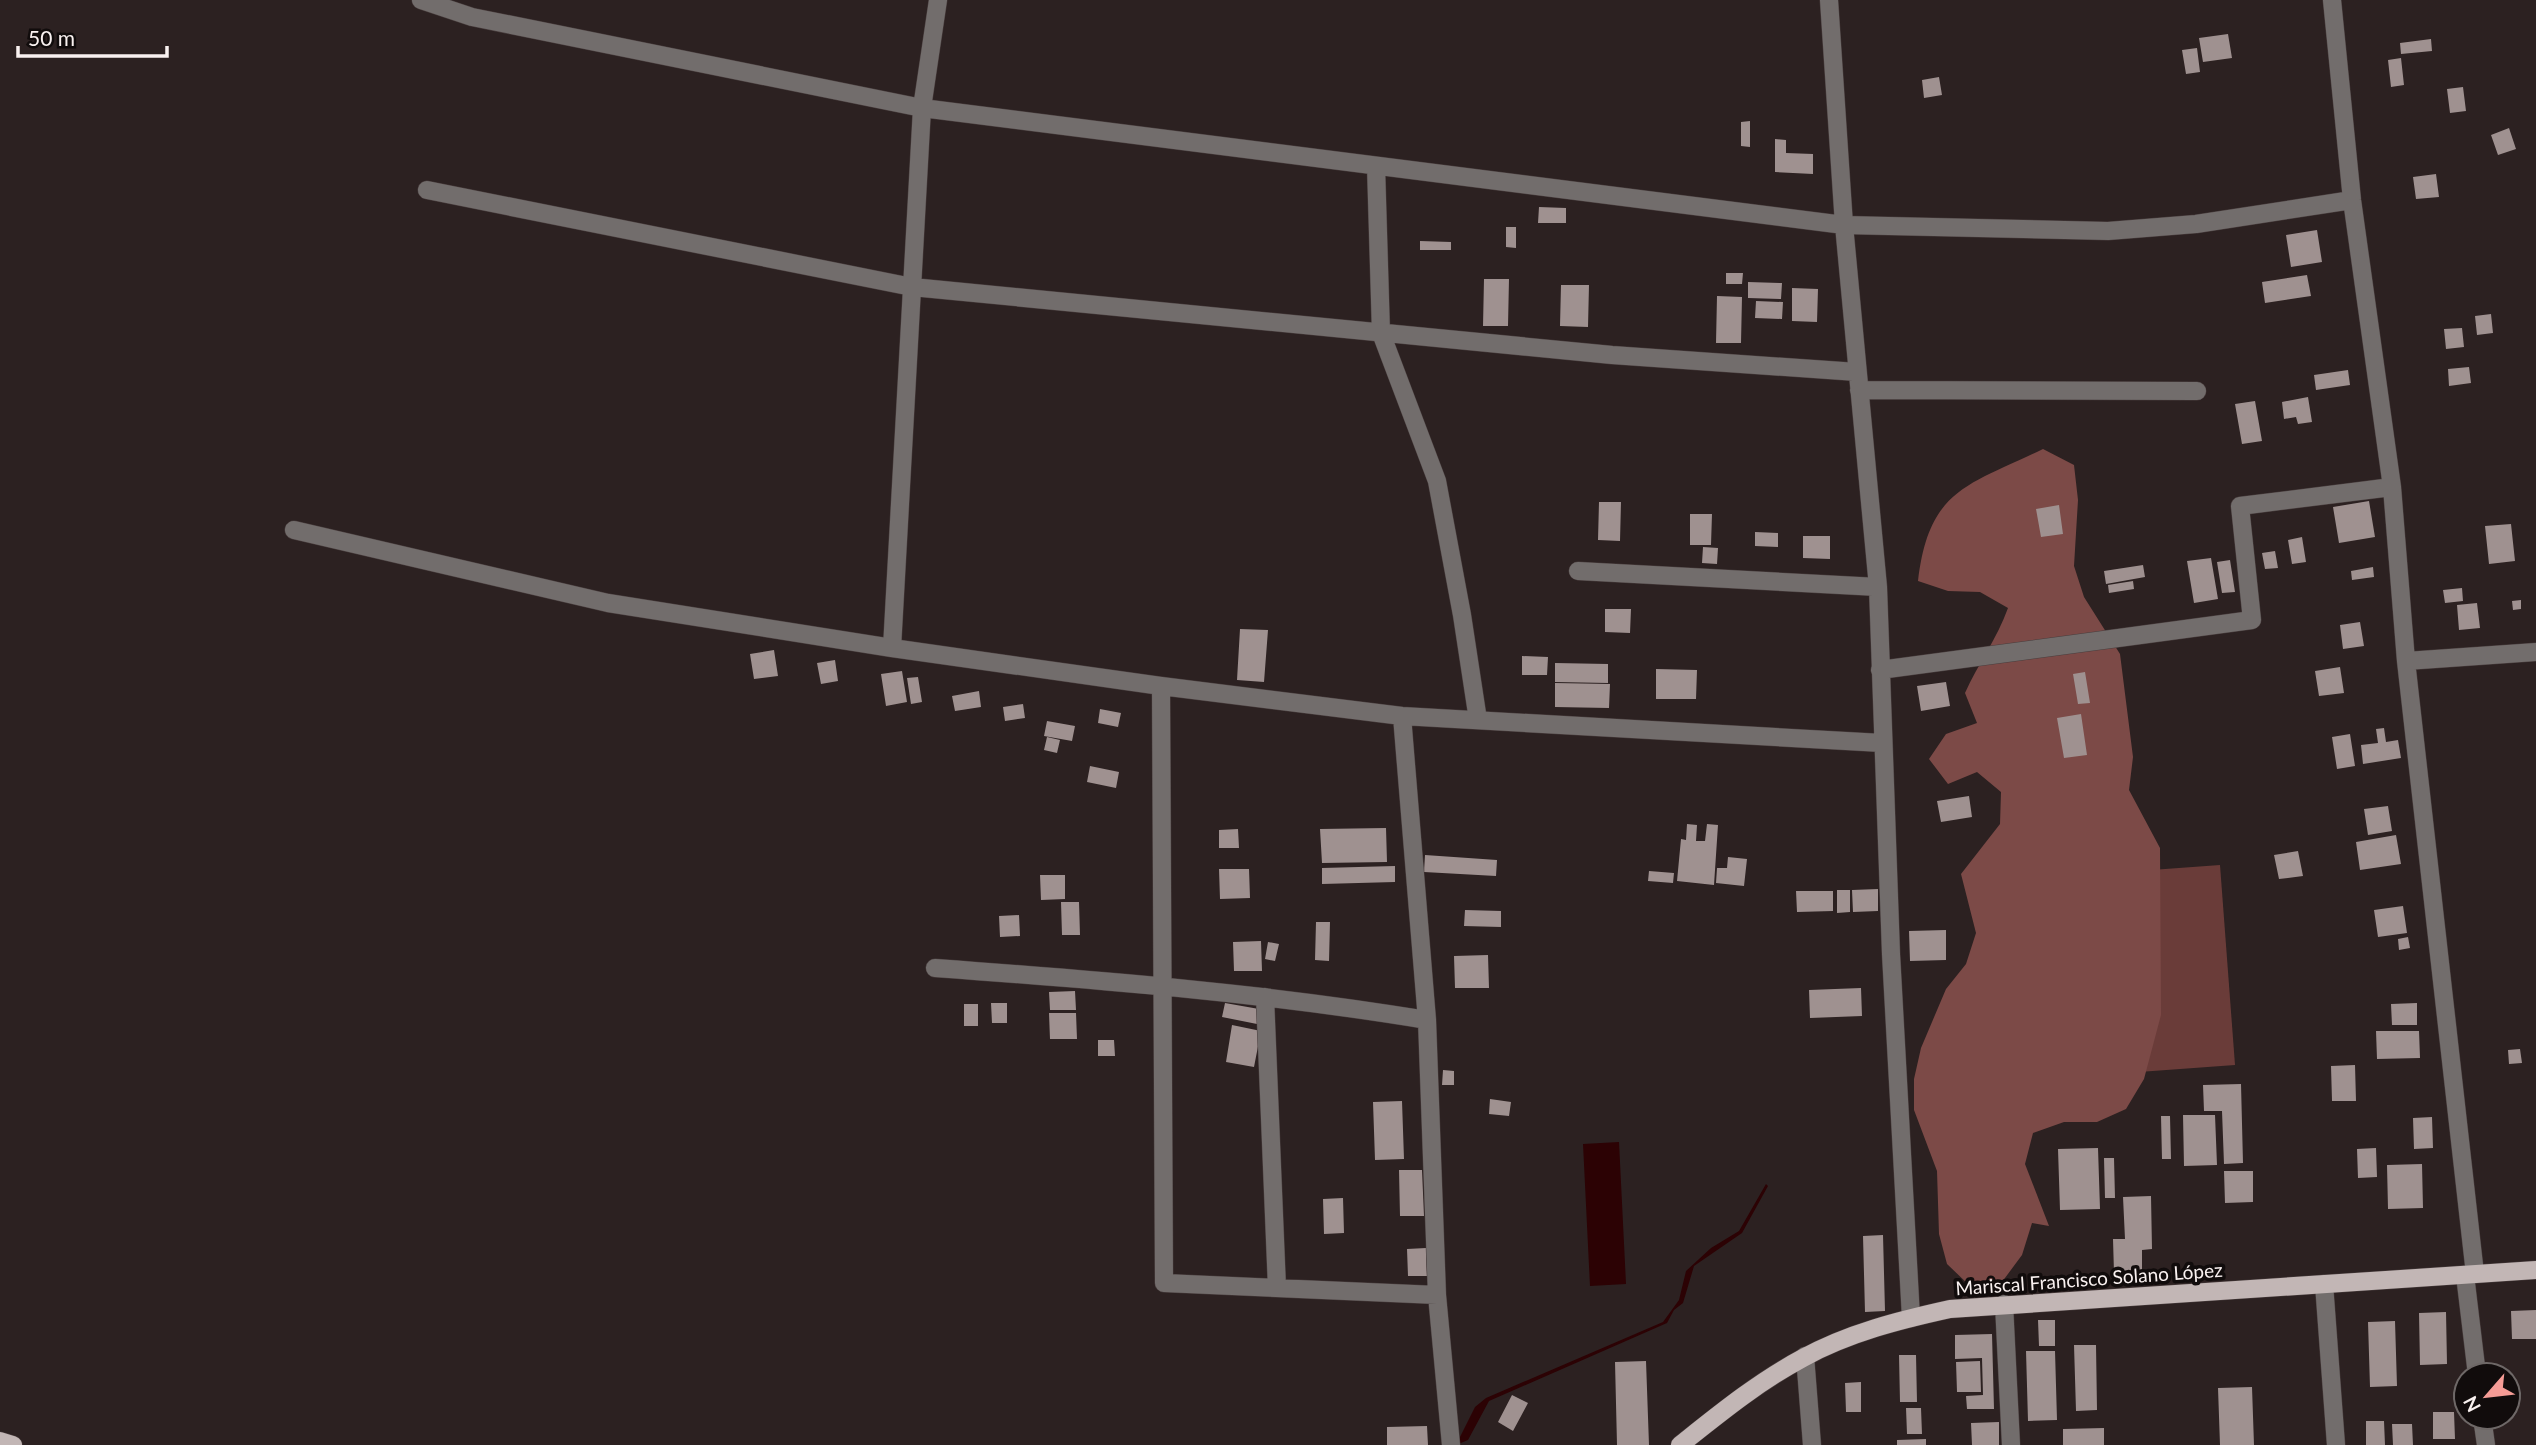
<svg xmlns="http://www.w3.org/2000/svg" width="2536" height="1445" font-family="Lato,sans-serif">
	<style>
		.green { fill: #6a3c39 }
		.forest { fill: #7c4a47 }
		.water { fill: #2c0204 }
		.building { fill: #9f9190 }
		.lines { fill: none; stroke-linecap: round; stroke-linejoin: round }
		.minor-casing { stroke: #493e3e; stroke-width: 19 }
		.major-casing { stroke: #493e3e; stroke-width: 19 }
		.minor { stroke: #726d6c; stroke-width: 18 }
		.major { stroke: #c2b6b5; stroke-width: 18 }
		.labels { text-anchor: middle; stroke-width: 7; stroke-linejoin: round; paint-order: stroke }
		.street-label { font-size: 19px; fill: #f9f1f0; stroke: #110c0c }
	</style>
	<rect width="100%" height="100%" fill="#2c2121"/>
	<path class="green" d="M2220 865 2235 1065 2139 1072 2124 872Z"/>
	<path class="forest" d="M2043 449 2074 465 2078 500 2074 566 2084 597 2120 654 2133 757 2129 790 2160 848 2161 1015 2144 1079 2126 1109 2097 1122H2064L2033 1133 2025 1164 2049 1226 2032 1223 2022 1255 2002 1282 1970 1286 1947 1264 1939 1234 1937 1171 1914 1110V1079L1921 1048 1946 989 1966 964 1976 933 1961 874 2000 824 2001 792 1977 772 1948 784 1929 759 1946 734 1977 723 1965 693C1978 664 1997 639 2008 608L1980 592 1948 591 1918 581C1929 488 1968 486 2043 449Z"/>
	<path class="water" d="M1619 1142 1626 1284 1590 1286 1583 1144Z
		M1766 1184 1768 1186 1742 1233 1694 1266 1683 1303 1674 1310 1667 1323 1489 1401 1468 1440 1456 1445 1475 1407 1486 1398 1663 1322 1679 1300 1686 1271 1711 1248 1739 1231Z"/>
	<path class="building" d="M2228 34 2232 58 2203 62 2199 38Z
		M2431 39 2432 51 2401 54 2400 43Z
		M2197 48 2200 72 2186 74 2182 50Z
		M2401 58 2404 85 2391 87 2388 60Z
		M1939 77 1942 95 1924 98 1922 80Z
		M2463 87 2466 111 2450 113 2447 89Z
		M1750 121V147L1741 146V122Z
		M2509 128 2516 149 2498 155 2491 135Z
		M1775 139 1786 140V153L1813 154V174L1775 172Z
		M2436 174 2439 197 2416 199 2413 177Z
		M1539 207 1566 208V223H1538Z
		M1506 227H1516V248L1506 247Z
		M2317 230 2322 262 2291 267 2286 235Z
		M1420 241 1451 242V250H1420Z
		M1726 273H1743L1742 284H1726Z
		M2307 275 2311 296 2265 303 2262 282Z
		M1484 279H1509L1508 326H1483Z
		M1748 282 1782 283 1781 299 1748 298Z
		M1561 285H1589L1588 327 1560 326Z
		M1792 288 1818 289 1817 322 1792 321Z
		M1717 296 1742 297 1741 343H1716Z
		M1756 301 1783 302 1782 319 1755 318Z
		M2491 314 2493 333 2477 335 2475 316Z
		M2462 328 2464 347 2446 349 2444 329Z
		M2469 367 2471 383 2449 386 2448 369Z
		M2348 370 2350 385 2316 390 2314 375Z
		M2308 397 2312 422 2298 424 2296 417 2284 419 2282 402Z
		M2255 401 2262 441 2242 444 2235 404Z
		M2369 501 2375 537 2339 543 2333 507Z
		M1599 502H1621L1620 541 1598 540Z
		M2059 505 2063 534 2041 537 2036 509Z
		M1690 514H1712L1711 545H1690Z
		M2511 524 2515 561 2489 564 2485 526Z
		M1755 532 1778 533V547L1755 546Z
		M1803 536H1830V559L1803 558Z
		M2302 537 2306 562 2292 564 2288 540Z
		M1703 547 1718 548 1717 564 1702 563Z
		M2275 551 2278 568 2265 569 2262 553Z
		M2211 558 2218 599 2194 603 2187 561Z
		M2230 560 2235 592 2222 593 2217 562Z
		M2143 565 2145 577 2106 584 2104 571Z
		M2373 567 2374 577 2352 580 2351 571Z
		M2133 581 2134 589 2109 593 2108 585Z
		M2462 588 2463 601 2445 603 2443 590Z
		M2521 600V609L2513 610 2512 601Z
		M2477 603 2480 628 2459 630 2457 605Z
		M1605 609H1631L1630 633 1605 632Z
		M2360 622 2364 646 2343 649 2340 625Z
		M1240 629 1268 630 1264 682 1237 680Z
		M774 650 778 676 754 679 750 654Z
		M1522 656 1548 657 1547 675H1522Z
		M835 660 838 681 821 684 817 663Z
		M1555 663 1608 664V683L1555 682Z
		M2340 667 2344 693 2319 696 2315 671Z
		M1656 669 1697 670 1696 699H1656Z
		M902 671 907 702 886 706 881 674Z
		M2085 672 2090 703 2078 704 2073 674Z
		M918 677 922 702 911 704 907 678Z
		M1946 682 1950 706 1921 711 1917 686Z
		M1555 683 1610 684 1609 708 1555 707Z
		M979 691 981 707 955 711 952 696Z
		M1023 704 1025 718 1005 721 1003 707Z
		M1100 709 1121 713 1118 727 1098 723Z
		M2081 714 2087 755 2064 758 2057 718Z
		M1047 721 1075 726 1072 741 1044 736Z
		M2384 728 2386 742 2398 740 2401 758 2363 764 2361 745 2378 743 2376 729Z
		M2350 734 2355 766 2337 769 2332 737Z
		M1047 737 1060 740 1057 753 1044 750Z
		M1090 766 1119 772 1116 788 1087 782Z
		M1969 796 1972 817 1941 822 1937 801Z
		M2388 806 2392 831 2368 835 2364 809Z
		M1687 824 1697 825 1696 841H1705L1707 824 1718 825 1714 885 1677 881 1681 839 1686 840Z
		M1386 828 1387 862 1322 863 1320 829Z
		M1238 829 1239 848H1219V830Z
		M2396 835 2401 864 2360 870 2356 842Z
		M2298 851 2303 876 2279 879 2274 855Z
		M1425 855 1497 860 1496 876 1424 872Z
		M1728 857 1747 859 1744 886 1716 883 1717 868H1727Z
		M1395 866V882L1322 884V868Z
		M1219 869H1249L1250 898 1220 899Z
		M1649 871 1674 873 1673 883 1648 881Z
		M1040 875H1065V899L1041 900Z
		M1878 889V911L1853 912 1852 890Z
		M1837 890H1850V912L1837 913Z
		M1796 891H1833V911L1797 912Z
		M1061 902H1079L1080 935H1062Z
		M2403 906 2407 933 2378 937 2374 910Z
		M1465 910 1501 911V927L1464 926Z
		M1019 915 1020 936 1000 937 999 916Z
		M1316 922H1330L1329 961 1315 960Z
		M1946 930V960L1910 961 1909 931Z
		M2408 937 2410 948 2399 950 2398 939Z
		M1261 941 1262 971H1234L1233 942Z
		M1268 942 1279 944 1275 961 1265 959Z
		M1488 955 1489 988H1455L1454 956Z
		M1861 988 1862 1016 1810 1018 1809 990Z
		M1075 991 1076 1010H1050L1049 992Z
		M991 1003H1007V1023H992Z
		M1225 1003 1259 1009 1257 1024 1222 1017Z
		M2417 1003V1025H2392L2391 1004Z
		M964 1004H978V1026H964Z
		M1049 1013H1076L1077 1039H1050Z
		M1232 1025 1261 1031 1254 1067 1226 1062Z
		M2376 1031H2419L2420 1058 2377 1059Z
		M1098 1040H1114L1115 1056H1098Z
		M2520 1049 2522 1063 2509 1064 2508 1050Z
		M2355 1065 2356 1101H2332L2331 1066Z
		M1443 1070 1454 1071V1085H1442Z
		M2241 1084 2243 1163 2224 1164 2222 1111H2204L2203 1085Z
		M1490 1099 1511 1102 1509 1116 1489 1114Z
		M1402 1101 1404 1159 1375 1160 1373 1102Z
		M2183 1115H2215L2217 1165 2184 1166Z
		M2161 1116H2170L2171 1159H2162Z
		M2432 1117 2433 1148 2414 1149 2413 1118Z
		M2098 1148 2100 1209 2060 1210 2058 1149Z
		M2376 1148 2377 1177 2358 1178 2357 1149Z
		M2104 1158H2114L2115 1198H2105Z
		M2422 1164 2423 1208 2388 1209 2387 1165Z
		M1399 1170H1422L1424 1216H1400Z
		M2224 1171H2253V1202L2225 1203Z
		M2151 1196 2152 1249 2142 1250V1272L2114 1273 2113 1239H2125L2123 1197Z
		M1343 1198 1344 1233 1324 1234 1323 1199Z
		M1883 1235 1885 1311 1865 1312 1863 1236Z
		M1426 1248 1427 1276H1408L1407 1249Z
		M2536 1310V1339H2512L2511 1311Z
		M2446 1312 2447 1364 2420 1365 2419 1313Z
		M2038 1320H2055V1346H2039Z
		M2395 1321 2397 1386 2370 1387 2368 1322Z
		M1992 1334 1994 1409H1967L1966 1396 1983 1395 1982 1358 1955 1359V1335Z
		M2074 1345H2096L2097 1410 2076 1411Z
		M2026 1351H2055L2057 1420 2028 1421Z
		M1899 1355H1916L1917 1402H1900Z
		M1646 1361 1649 1445H1617L1615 1362Z
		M1980 1361 1981 1392H1957L1956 1362Z
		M1861 1382V1412H1846L1845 1383Z
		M2252 1387 2254 1445H2220L2218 1388Z
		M1512 1395 1528 1403 1513 1431 1498 1422Z
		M1906 1408H1921L1922 1434H1907Z
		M2433 1412H2454L2455 1439H2433Z
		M2366 1421H2384L2385 1445H2366Z
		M1999 1422V1445H1972L1971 1423Z
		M2392 1424H2412L2413 1445H2393Z
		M1427 1426 1428 1445H1387V1427Z
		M2104 1428V1445H2063V1429Z
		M1926 1439V1445H1897V1440Z"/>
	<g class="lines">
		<defs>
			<path id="minor" d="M421 0 472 17 922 108 1844 225 2108 231 2196 224 2352 200
				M1829 0 1844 225 1878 587 1891 954 1911 1318
				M2332 0 2352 200 2392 487 2406 661 2475 1274
				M1376 166 1381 333 1437 481 1462 615 1478 720
				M427 190 912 287 1612 355 1857 372
				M1859 390 2197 391
				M294 530 608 603 892 648 1161 686 1402 716 1882 743
				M1578 571 1878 587
				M892 648 922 108 938 0
				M2406 661 2536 652
				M1880 670 2252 620 2240 506 2392 487
				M1161 686 1164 1283 1437 1295
				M1402 716 1427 1020 1437 1295 1451 1445
				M935 968C1100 980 1264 993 1427 1020
				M1265 997 1277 1288
				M2465 1275 2477 1375
				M2324 1284 2336 1445
				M2004 1304 2011 1445
				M1805 1356 1812 1445
				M2482 1417 2486 1445"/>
			<path id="major" d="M0 1441 13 1445
				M1680 1445C1719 1414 1758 1382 1803 1358 1848 1333 1900 1320 1950 1309L2536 1270"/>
		</defs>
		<use href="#minor" class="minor-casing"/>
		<use href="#major" class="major-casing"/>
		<use href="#minor" class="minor"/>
		<use href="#major" class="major"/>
	</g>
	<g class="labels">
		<g class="street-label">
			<text transform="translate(2089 1279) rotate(-4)" y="7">Mariscal Francisco Solano López</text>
		</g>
	</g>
	<g transform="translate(2487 1396) rotate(242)"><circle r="33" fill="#110c0c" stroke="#6e6867" stroke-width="2"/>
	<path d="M0-5L12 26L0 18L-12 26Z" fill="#f59c96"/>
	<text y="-10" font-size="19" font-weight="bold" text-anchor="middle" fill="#f9f1f0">N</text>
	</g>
	<path d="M18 46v10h149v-10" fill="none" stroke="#f9f1f0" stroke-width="3.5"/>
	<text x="28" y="46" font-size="21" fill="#f9f1f0" stroke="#110c0c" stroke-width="5" paint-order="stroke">50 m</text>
</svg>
